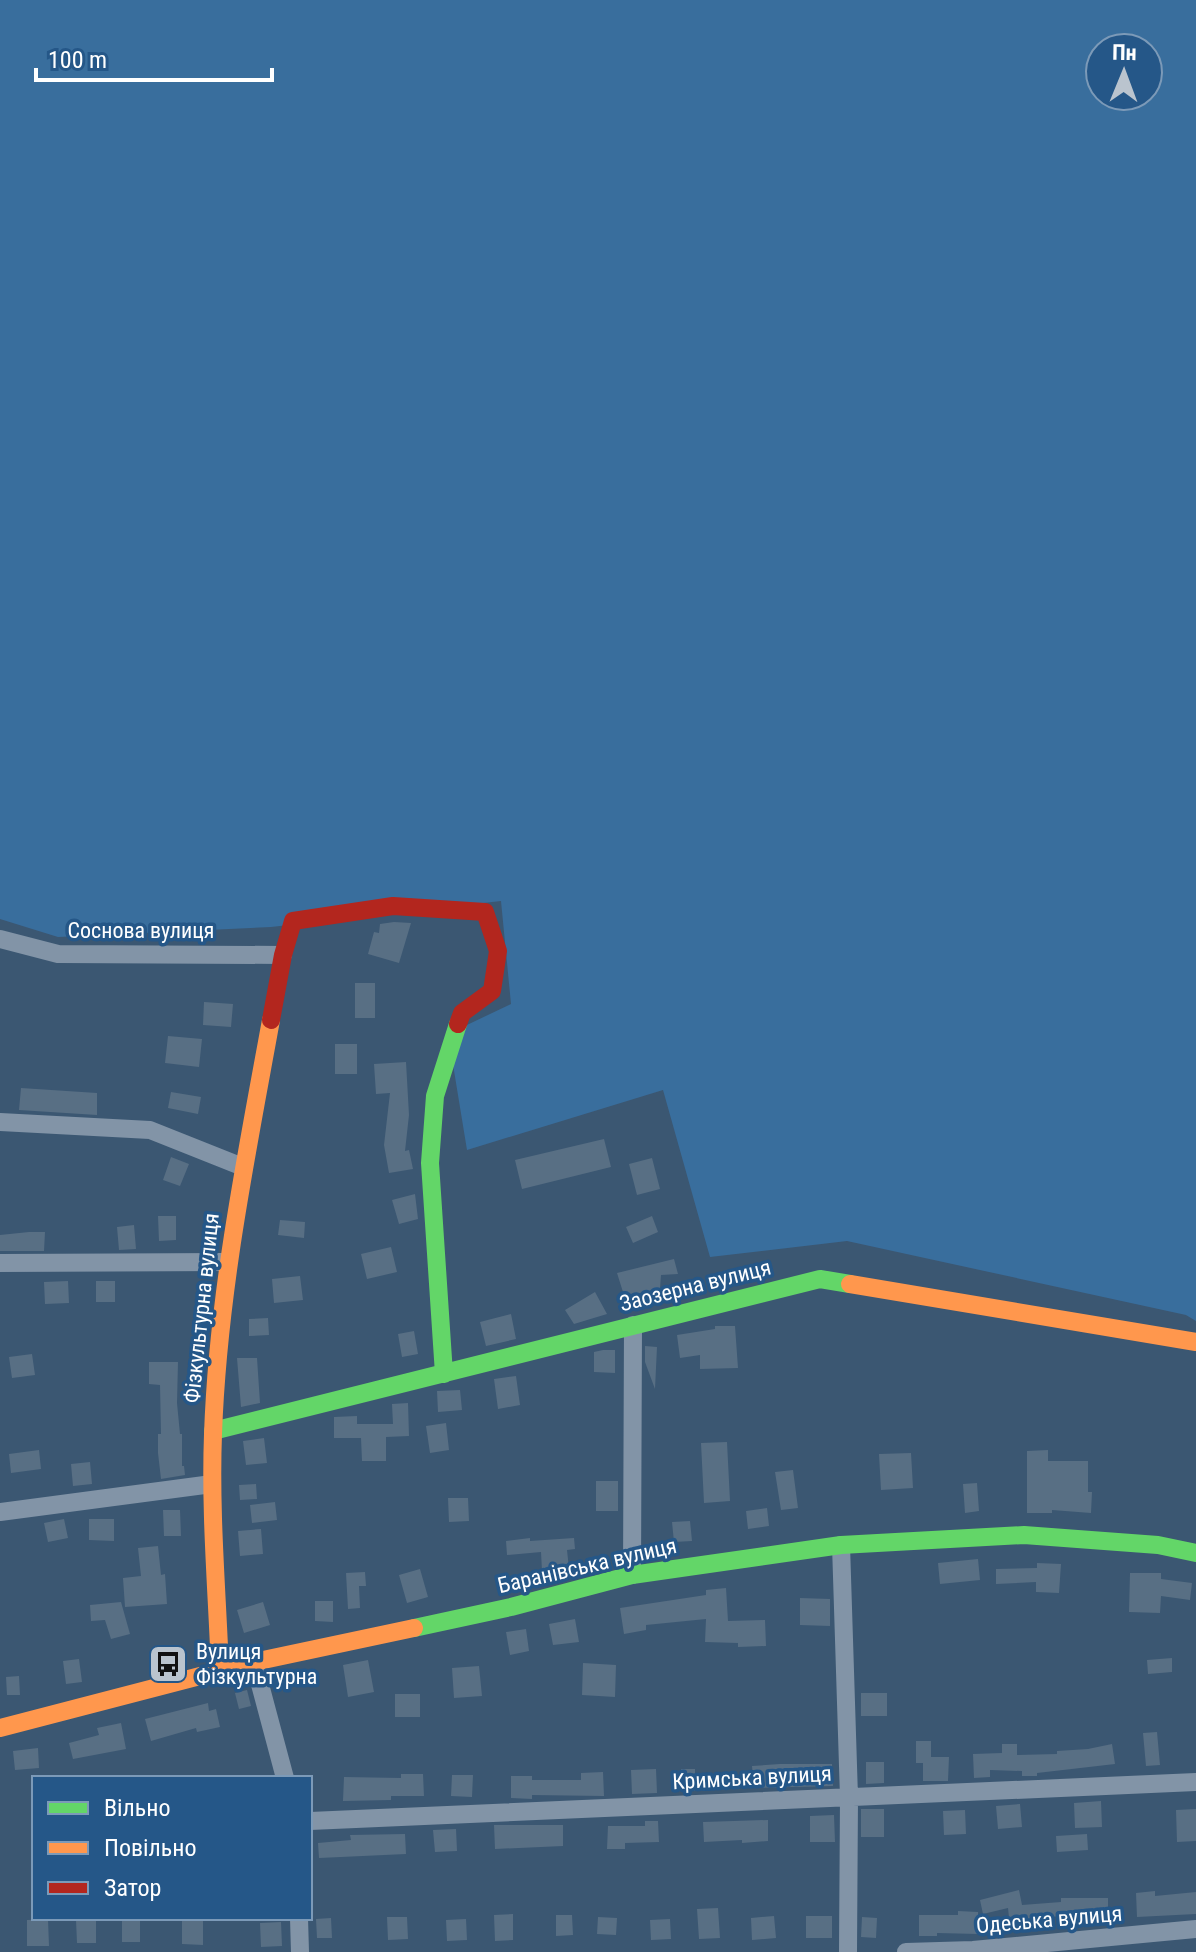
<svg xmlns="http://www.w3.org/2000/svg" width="1196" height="1952" font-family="'Roboto Condensed',sans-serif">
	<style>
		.green { fill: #396e9d; fill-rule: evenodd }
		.building { fill: #586f84 }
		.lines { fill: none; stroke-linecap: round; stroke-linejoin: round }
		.street { stroke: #8294a7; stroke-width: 18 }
		.fast { stroke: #63d668; stroke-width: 18 }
		.slow { stroke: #ff974d; stroke-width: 18 }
		.jam { stroke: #b3261e; stroke-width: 18 }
		.labels { text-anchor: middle; stroke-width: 7; stroke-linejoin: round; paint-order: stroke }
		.street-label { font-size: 22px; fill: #fff; stroke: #255788 }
		.poi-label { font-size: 22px; fill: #fff; stroke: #255788; text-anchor: start }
	</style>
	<rect width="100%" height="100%" fill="#3b5772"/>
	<path class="green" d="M0 0H1196V1321L1186 1315 847 1241 710 1257 663 1090 467 1150 448 1034 511 1004 501 901 271 927 58 937 0 919ZM1100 48H1148V96H1100Z"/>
	<path class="building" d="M394 922 411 923 399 963 368 954 374 932 379 933 380 924Z
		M355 983H375V1018H355Z
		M204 1002 233 1004 231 1027 203 1025Z
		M168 1036 202 1039 199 1067 165 1063Z
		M335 1044H357V1074H335Z
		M406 1062 409 1115 405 1151 409 1150 413 1169 389 1173 384 1145 390 1093 376 1094 374 1064Z
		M21 1088 97 1093V1115L19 1110Z
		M171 1092 201 1097 198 1114 168 1108Z
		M604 1139 611 1167 522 1189 515 1160Z
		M171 1157 189 1164 180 1186 163 1180Z
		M652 1158 660 1189 637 1195 629 1164Z
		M415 1194 418 1219 399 1224 392 1200Z
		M158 1216H176V1240L159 1241Z
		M652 1216 658 1232 633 1243 626 1227Z
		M280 1220 305 1222 304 1238 278 1235Z
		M134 1225 136 1249 119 1250 117 1227Z
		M29 1232H45L44 1251H0V1235Z
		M391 1247 397 1272 367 1279 361 1254Z
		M674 1259 678 1274 661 1275 660 1289 641 1294 644 1303 628 1308 617 1273Z
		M300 1276 303 1300 274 1303 272 1279Z
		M68 1281 69 1303 45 1304 44 1282Z
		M96 1281H115V1302H96Z
		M595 1292 607 1314 574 1324 565 1310Z
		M511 1314 516 1339 486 1346 480 1322Z
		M268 1318 269 1335 249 1336V1319Z
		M715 1326H735L738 1368 700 1369V1355L680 1358 677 1335 715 1329Z
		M414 1331 418 1354 402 1357 398 1334Z
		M645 1346 657 1347 655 1389 645 1362Z
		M603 1350H615V1373L594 1372V1352Z
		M32 1354 35 1375 12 1378 9 1357Z
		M237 1358H257L260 1403 241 1407Z
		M149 1362H178L177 1403 180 1434H182V1466H184L185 1475 161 1479 158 1453V1434H161L160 1385 149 1384Z
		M516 1376 520 1405 498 1409 494 1379Z
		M460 1390 462 1410 438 1412 437 1391Z
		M408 1403 409 1436 386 1437V1461H362L361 1438H334V1417L357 1416V1424H393L392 1404Z
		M446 1423 449 1450 430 1453 426 1426Z
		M264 1438 267 1463 246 1465 243 1441Z
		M727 1442 730 1501 704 1503 701 1443Z
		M39 1450 41 1469 11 1473 9 1454Z
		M1048 1450V1461H1088V1492H1092L1091 1513 1052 1510V1513H1027V1451Z
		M911 1453 913 1488 881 1490 879 1454Z
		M90 1462 92 1484 73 1486 71 1464Z
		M793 1470 798 1508 781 1510 775 1472Z
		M596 1481H618V1511H596Z
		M977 1483 979 1511 965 1513 963 1484Z
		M256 1484 257 1499 240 1500 239 1485Z
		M448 1498H468L469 1521 449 1522Z
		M275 1502 277 1520 252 1523 250 1505Z
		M767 1508 769 1526 748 1529 746 1511Z
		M163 1510H180L181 1536H164Z
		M64 1519 68 1538 48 1542 44 1523Z
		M89 1519H114V1541L89 1540Z
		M690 1521 692 1541 674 1542 672 1522Z
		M261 1529 263 1554 240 1556 238 1531Z
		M530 1538V1541L574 1538 575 1549 567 1550 569 1569 542 1571 541 1552 507 1555 506 1541Z
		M158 1546 161 1575 165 1574 167 1604 125 1607 123 1578 141 1576 138 1548Z
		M978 1559 980 1580 940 1584 938 1563Z
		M1037 1563 1061 1564 1059 1593 1036 1592V1582L996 1584V1569L1037 1568Z
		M420 1569 428 1597 407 1603 399 1575Z
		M365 1572 366 1586H359L360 1608 348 1609 346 1573Z
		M1130 1573H1161V1579L1192 1583 1190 1600 1161 1596 1160 1613 1129 1612Z
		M726 1588 728 1621 765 1620 766 1646 738 1647V1643L705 1642 706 1619 646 1625V1630L624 1634 620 1608 706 1595V1590Z
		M800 1598 830 1599V1626L800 1625Z
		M315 1601H333V1622L315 1621Z
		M121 1602 130 1634 111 1639 105 1620 91 1621 90 1605Z
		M263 1602 270 1625 244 1633 237 1610Z
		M575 1619 579 1642 553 1645 549 1624Z
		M526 1629 529 1651 510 1655 506 1632Z
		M1172 1658V1672L1148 1674 1147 1660Z
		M79 1659 82 1682 66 1684 63 1661Z
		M368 1660 374 1692 348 1697 343 1665Z
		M583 1663 616 1665 615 1697 582 1695Z
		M479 1666 482 1696 454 1698 452 1668Z
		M19 1676 20 1695H7L6 1677Z
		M247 1690 251 1706 239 1709 235 1693Z
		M861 1693H887V1716H861Z
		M395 1694H420V1717H395Z
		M208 1703 209 1711 216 1709 220 1727 197 1732 196 1728 151 1741 145 1719Z
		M121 1723 126 1749 73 1759 69 1743 99 1735 97 1728Z
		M1157 1732 1160 1765 1146 1766 1143 1733Z
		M916 1741H931V1757H949L948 1781H923V1763H916Z
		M1002 1744H1017V1755L1057 1754V1751L1088 1749 1112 1744 1115 1764 1037 1773V1776H1022V1771L990 1770V1777L974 1778 973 1754 1002 1753Z
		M38 1748 39 1768 15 1770 13 1751Z
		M866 1762H884V1783L866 1784Z
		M780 1764H832L833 1786 754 1788 752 1766Z
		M656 1769 657 1793 632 1794 631 1770Z
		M681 1769H695V1791H681Z
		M603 1772 604 1796 532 1795V1799L511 1798V1776H532V1780H581V1773Z
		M401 1774H423L424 1796H391V1800L343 1801 344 1777 401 1778Z
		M452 1775H473L472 1797 451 1796Z
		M1101 1801 1102 1827 1075 1828 1074 1803Z
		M1020 1804 1022 1827 998 1829 996 1806Z
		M861 1809H884V1837H861Z
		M1196 1809V1841L1177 1842 1176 1810Z
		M965 1810 966 1834 944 1835 943 1811Z
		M834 1815 835 1842H810V1816Z
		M768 1820V1841L742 1843V1840L704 1842 703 1822Z
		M645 1821H658L659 1842 625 1843V1849H607L608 1826H645Z
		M494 1825H563V1846L495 1849Z
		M456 1829 457 1851 435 1852 433 1830Z
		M405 1834 406 1854 319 1858 318 1843 351 1840 350 1835Z
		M1087 1834 1088 1850 1057 1852 1056 1836Z
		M1019 1890 1022 1905 1061 1902V1898H1108V1919L1080 1920V1913L1024 1921V1925L1010 1927 1008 1908 983 1914 980 1900Z
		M1155 1891V1896L1196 1892V1914L1137 1917 1136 1893Z
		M718 1908 720 1938 699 1939 697 1909Z
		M958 1911 978 1912V1934L937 1933V1936H919V1915H958Z
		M513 1914V1940L495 1941 494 1915Z
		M556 1915H572L573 1935 556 1936Z
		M774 1916 776 1938 752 1940 751 1918Z
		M806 1916H832V1938H806Z
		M387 1917H407L408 1939 388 1940Z
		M598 1917 617 1918 616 1935 597 1934Z
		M862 1917 877 1918 876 1938 861 1937Z
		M182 1918H203V1945L182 1944Z
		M331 1918 332 1938H317L316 1919Z
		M48 1919 49 1946H27V1920Z
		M122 1919H140V1942H122Z
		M466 1919 467 1940 447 1941 446 1920Z
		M670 1919 671 1939 651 1940 650 1920Z
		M76 1920H96V1943H77Z
		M281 1922 282 1946 261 1947 260 1923Z"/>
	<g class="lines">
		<path class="street" d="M0 939 58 954 283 955
			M0 1122 150 1130 243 1167
			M0 1263 227 1262
			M0 1512 212 1484
			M841 1545 849 1797 848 1952
			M632 1575 633 1325
			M254 1662 285 1778
			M310 1821 1196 1782
			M299 1918 300 1952
			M906 1952 973 1950 1196 1929"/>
		<path class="fast" d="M444 1374 430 1163 435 1096 458 1024
			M213 1431 820 1279 850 1284
			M414 1628 511 1607 632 1575 841 1545 1024 1535 1158 1545 1196 1553"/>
		<path class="slow" d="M850 1284 1196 1342
			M220 1670C217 1591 210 1512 213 1434 218 1293 246 1158 271 1020
			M0 1728 254 1662 414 1628"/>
		<path class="jam" d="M271 1020 283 955 293 921 393 906 485 912 498 951 492 991 462 1013 458 1024"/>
	</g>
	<defs>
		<symbol id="bus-square" viewBox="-11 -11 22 22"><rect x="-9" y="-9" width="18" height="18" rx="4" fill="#bac4ce" stroke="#255788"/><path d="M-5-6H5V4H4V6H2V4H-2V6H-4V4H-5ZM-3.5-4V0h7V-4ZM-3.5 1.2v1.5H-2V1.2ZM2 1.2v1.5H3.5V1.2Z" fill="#111"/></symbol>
	</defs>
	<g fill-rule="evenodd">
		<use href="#bus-square" x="146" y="1642" width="44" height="44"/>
	</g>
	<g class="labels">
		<g class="street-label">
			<text x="141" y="938">Соснова вулиця</text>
			<text transform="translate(695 1285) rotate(-14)" y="8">Заозерна вулиця</text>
			<text transform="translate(201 1308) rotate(-84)" y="8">Фізкультурна вулиця</text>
			<text transform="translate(587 1565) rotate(-13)" y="8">Баранівська вулиця</text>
			<text transform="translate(752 1777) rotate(-3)" y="8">Кримська вулиця</text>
			<text transform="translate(1049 1919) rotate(-5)" y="8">Одеська вулиця</text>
		</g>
		<g class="poi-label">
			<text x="196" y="1659">Вулиця<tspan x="196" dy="25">Фізкультурна</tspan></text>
		</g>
	</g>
	<rect x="32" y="1776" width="280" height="144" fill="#255788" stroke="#7c9ab8" stroke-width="2"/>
	<rect x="48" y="1802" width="40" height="12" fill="#63d668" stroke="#7c9ab8" stroke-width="2"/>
	<text x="104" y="1816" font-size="24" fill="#ffffff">Вільно</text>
	<rect x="48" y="1842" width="40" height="12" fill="#ff974d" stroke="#7c9ab8" stroke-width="2"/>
	<text x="104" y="1856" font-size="24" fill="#ffffff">Повільно</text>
	<rect x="48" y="1882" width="40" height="12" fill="#b3261e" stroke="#7c9ab8" stroke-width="2"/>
	<text x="104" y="1896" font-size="24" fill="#ffffff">Затор</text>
	<g transform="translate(1124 72) rotate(1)"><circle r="38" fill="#255788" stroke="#7c9ab8" stroke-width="2"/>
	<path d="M0-6L14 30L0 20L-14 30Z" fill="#bac4ce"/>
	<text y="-12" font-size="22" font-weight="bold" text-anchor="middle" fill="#ffffff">Пн</text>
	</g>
	<path d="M36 68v12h236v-12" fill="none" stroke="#ffffff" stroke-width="4"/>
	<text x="48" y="68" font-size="24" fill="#ffffff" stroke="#255788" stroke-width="6" paint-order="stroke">100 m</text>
</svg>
